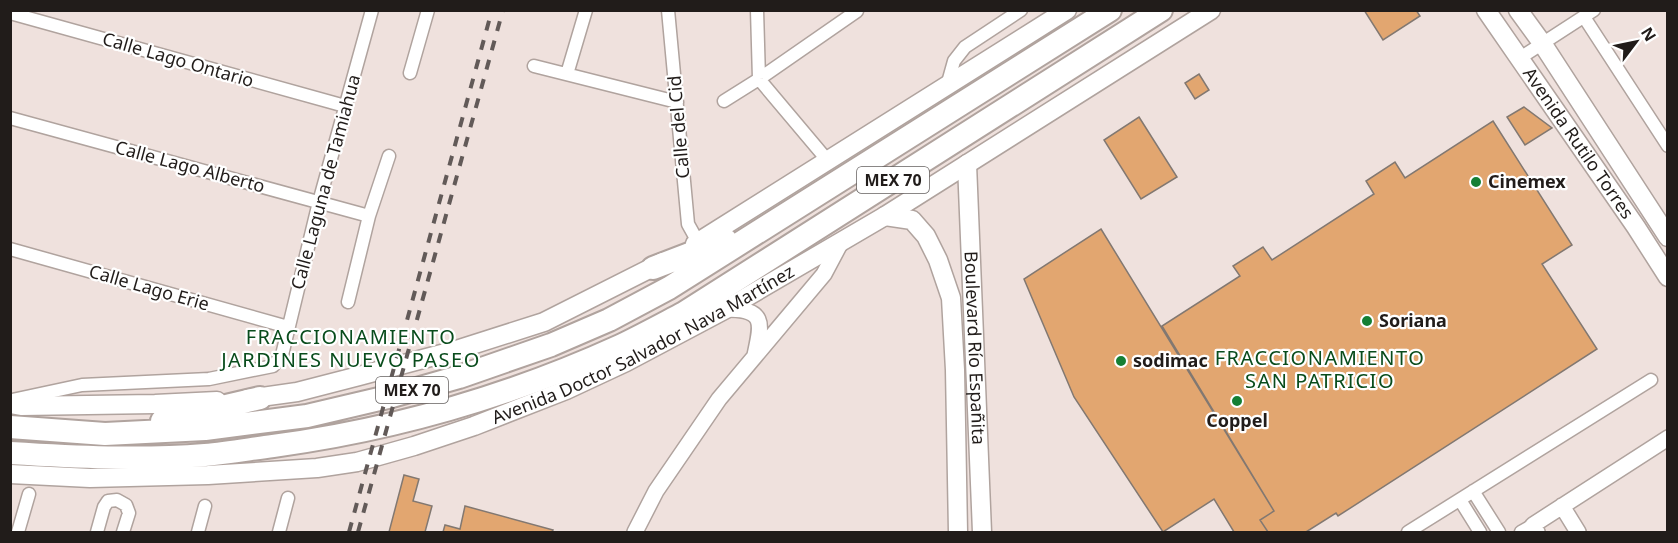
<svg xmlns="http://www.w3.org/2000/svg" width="1678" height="543" font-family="'Noto Sans',sans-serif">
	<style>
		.building { fill: #e2a670; stroke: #827871; stroke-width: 1.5 }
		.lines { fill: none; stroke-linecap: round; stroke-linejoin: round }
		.minor-casing { stroke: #b0a39e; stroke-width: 15 }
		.tertiary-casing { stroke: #b0a39e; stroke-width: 18 }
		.secondary-casing { stroke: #b0a39e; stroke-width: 21 }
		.motorway-casing { stroke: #b0a39e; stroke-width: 26 }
		.minor { stroke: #fff; stroke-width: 12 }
		.tertiary { stroke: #fff; stroke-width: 15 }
		.secondary { stroke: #fff; stroke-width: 18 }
		.motorway { stroke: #fff; stroke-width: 22 }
		.rail { stroke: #625a58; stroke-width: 4; stroke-dasharray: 10 10; stroke-linecap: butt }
		.poi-dot { fill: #157f34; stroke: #fff; stroke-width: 2 }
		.labels { text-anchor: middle; stroke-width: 4.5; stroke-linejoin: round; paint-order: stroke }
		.shield { fill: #fff; stroke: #64605f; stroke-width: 1.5 }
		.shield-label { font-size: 16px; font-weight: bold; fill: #211c1a }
		.street-label { font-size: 18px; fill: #211c1a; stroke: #fff }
		.poi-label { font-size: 18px; font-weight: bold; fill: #211c1a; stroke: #fff; text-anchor: start }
		.neighbourhood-label { font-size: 20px; letter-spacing: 1.5px; fill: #094c1c; stroke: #fff }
	</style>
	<rect width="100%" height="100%" fill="#efe1dd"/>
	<path class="building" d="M1364 10H1416L1420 16 1383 40Z
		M1199 74 1209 90 1195 99 1185 83Z
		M1524 107 1552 128 1525 145 1507 117Z
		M1139 117 1177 177 1141 199 1104 140Z
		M1493 121 1572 245 1542 264 1597 349 1338 516 1336 513 1306 532H1268L1260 520 1274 511 1162 326 1240 276 1233 266 1263 247 1272 260 1374 194 1366 181 1395 162 1405 178Z
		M1101 229 1274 511 1260 520 1268 532H1234L1214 499 1163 532 1074 397 1024 279Z
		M404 475 419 479 413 501 432 506 425 532H389Z
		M465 506 553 530 552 532H443L445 525 460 529Z"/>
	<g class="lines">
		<defs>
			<path id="minor" d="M668 10 688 224 698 242
				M757 10 759 79 828 161
				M10 13 345 106
				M1584 17 1668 146
				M1520 58 1594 10
				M534 66 677 102
				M410 73 428 10
				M567 74 586 10
				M947 86 954 61 965 47 1021 10
				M724 101 759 79 857 11
				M10 118 369 216
				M10 249 288 327
				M348 302 369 216 389 156
				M12 400 82 385 209 379 273 366 282 355 319 202 372 10
				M1473 491 1499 532
				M1460 500 1480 532
				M18 532 29 494
				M97 532 104 507 108 501 117 500 126 505 129 513 123 532
				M198 532 205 506
				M279 532 288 498
				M1408 532 1651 380
				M1521 532 1533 525"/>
			<path id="tertiary" d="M726 309C766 309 762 323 755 355
				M1562 506 1578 532
				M635 532 656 491 719 399 824 274 841 242
				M1537 532 1533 525 1668 438"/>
			<g id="secondary">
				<path id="s1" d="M1486 10 1636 227 1668 277"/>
				<path d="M1518 10 1542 43 1668 237"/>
				<path id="s2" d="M967 164 982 532"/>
				<path d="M885 216 912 220 926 236 938 260 951 298 955 370 958 532"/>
				<path d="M695 244 1067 10"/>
				<path d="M247 399 297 392 359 376 453 351 544 322 663 262"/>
				<path d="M10 404 21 406 155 404 217 401"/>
				<path id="s3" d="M10 474 90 478 208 475 317 468 357 462 414 446 474 426 566 390 626 362 726 309 885 216 1211 10"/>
			</g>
			<path id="motorway" d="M653 268 726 240
				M162 421 260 398
				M10 427 105 434 205 429 307 416 392 396 459 377 551 345 609 320 669 288 1110 10
				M10 453C76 457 140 460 205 455 228 453 250 449 273 446 392 430 510 396 620 346 641 336 663 324 684 313L1161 10"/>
		</defs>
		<use href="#minor" class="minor-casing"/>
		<use href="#tertiary" class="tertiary-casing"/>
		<use href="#secondary" class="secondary-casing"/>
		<use href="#motorway" class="motorway-casing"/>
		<use href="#minor" class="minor"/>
		<use href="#tertiary" class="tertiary"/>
		<use href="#secondary" class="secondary"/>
		<use href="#motorway" class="motorway"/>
		<path class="rail" d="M349 532 492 10
			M358 532 503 10"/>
	</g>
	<g class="poi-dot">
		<circle cx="1476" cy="182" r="6"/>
		<circle cx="1367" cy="321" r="6"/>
		<circle cx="1121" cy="361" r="6"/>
		<circle cx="1237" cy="401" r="6"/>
	</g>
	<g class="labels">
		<g class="shield">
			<rect x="857" y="167" width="72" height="26" rx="4.5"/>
			<rect x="376" y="377" width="72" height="26" rx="4.5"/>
		</g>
		<g class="shield-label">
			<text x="893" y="186">MEX 70</text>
			<text x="412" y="396">MEX 70</text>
		</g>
		<g class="street-label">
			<text transform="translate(178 60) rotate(16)" y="6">Calle Lago Ontario</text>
			<text transform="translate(679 127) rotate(-95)" y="6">Calle del Cid</text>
			<text dy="6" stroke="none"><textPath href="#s1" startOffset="162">Avenida Rutilo Torres</textPath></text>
			<text transform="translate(190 167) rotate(15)" y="6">Calle Lago Alberto</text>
			<text transform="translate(326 182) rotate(-75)" y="6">Calle Laguna de Tamiahua</text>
			<text transform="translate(149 288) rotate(16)" y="6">Calle Lago Erie</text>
			<text dy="6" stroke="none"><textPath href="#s3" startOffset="658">Avenida Doctor Salvador Nava Martínez</textPath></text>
			<text dy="6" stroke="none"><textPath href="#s2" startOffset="184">Boulevard Río Españita</textPath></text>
		</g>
		<g class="poi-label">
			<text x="1488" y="188">Cinemex</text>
			<text x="1379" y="327">Soriana</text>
			<text x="1133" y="367">sodimac</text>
			<text x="1237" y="427" text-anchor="middle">Coppel</text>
		</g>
		<g class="neighbourhood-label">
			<text x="351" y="344">FRACCIONAMIENTO<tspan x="351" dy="23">JARDINES NUEVO PASEO</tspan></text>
			<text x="1320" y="365">FRACCIONAMIENTO<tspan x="1320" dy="23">SAN PATRICIO</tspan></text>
		</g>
	</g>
	<rect width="1678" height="543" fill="none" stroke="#211c1a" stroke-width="24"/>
	<g transform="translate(1636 42) rotate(58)" stroke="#ffffff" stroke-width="4.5" paint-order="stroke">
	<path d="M0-4.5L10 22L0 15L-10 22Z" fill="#211c1a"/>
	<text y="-9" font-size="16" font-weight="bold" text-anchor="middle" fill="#211c1a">N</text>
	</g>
</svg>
